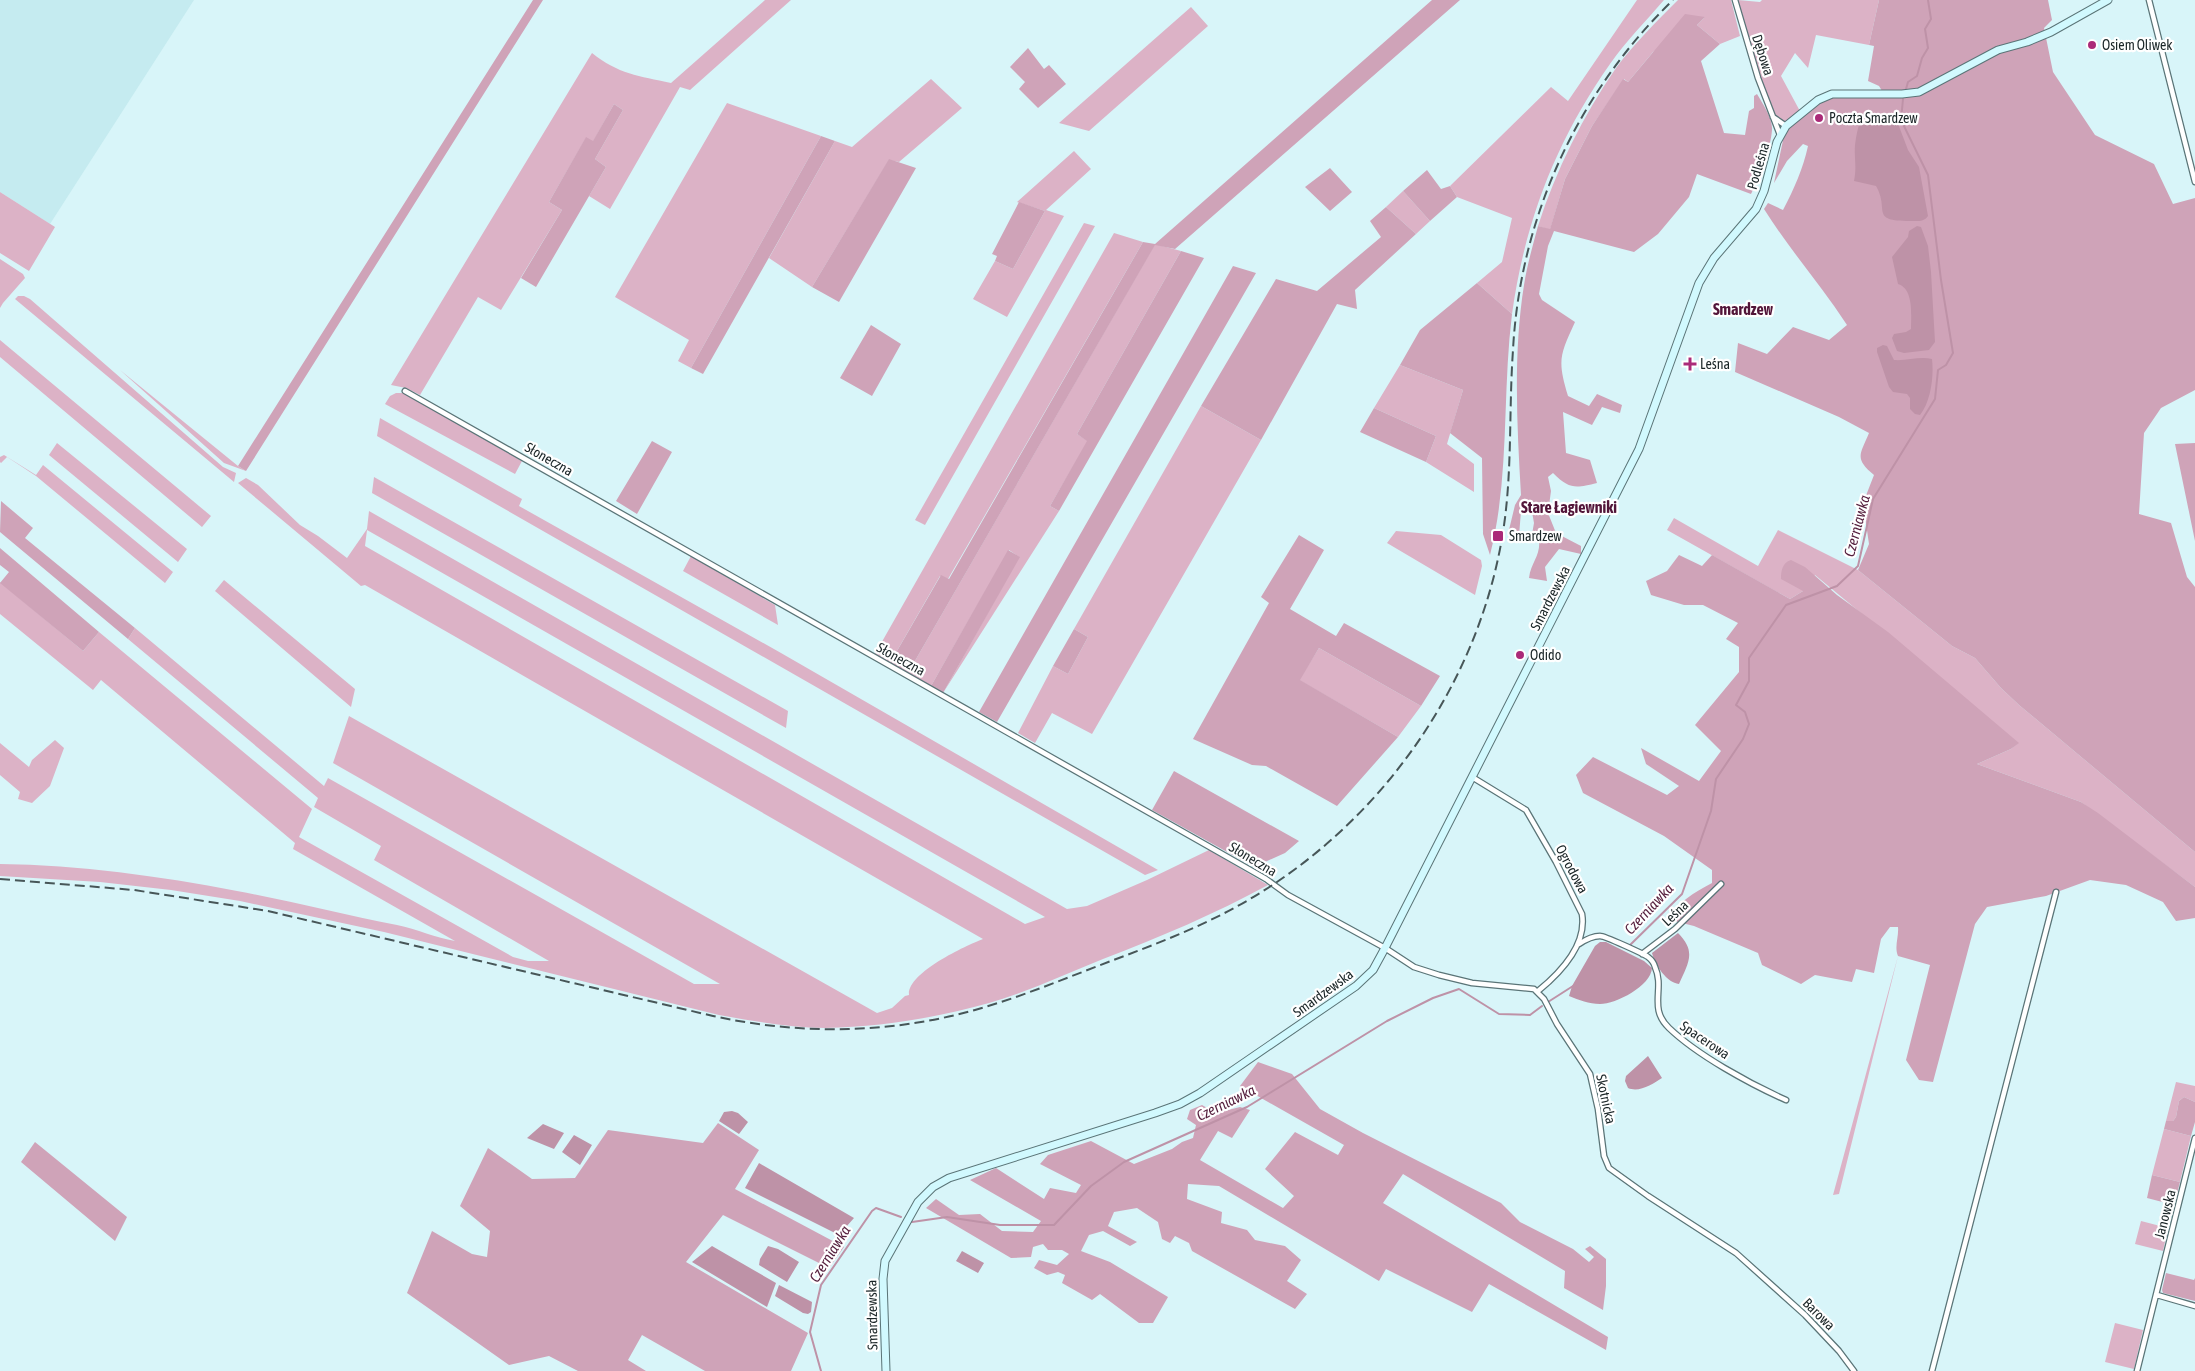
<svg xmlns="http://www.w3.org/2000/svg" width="2195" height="1371" font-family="'Asap Condensed',sans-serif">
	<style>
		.built { fill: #c5ebf0 }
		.green { fill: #dcb2c6; fill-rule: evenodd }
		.forest { fill: #cfa3b8 }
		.water { fill: #be92a7 }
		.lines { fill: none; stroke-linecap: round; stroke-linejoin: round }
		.stream { stroke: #be92a7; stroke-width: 2 }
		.street-casing { stroke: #5a7477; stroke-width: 7 }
		.secondary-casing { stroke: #5a7477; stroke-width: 9 }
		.street { stroke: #fff; stroke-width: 4.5 }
		.secondary { stroke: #d1f9fe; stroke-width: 7 }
		.rail { stroke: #475658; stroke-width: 2; stroke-dasharray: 10 5; stroke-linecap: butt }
		.poi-dot { fill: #ab2a78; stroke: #fff; stroke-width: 2 }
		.labels { text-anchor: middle; stroke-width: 4.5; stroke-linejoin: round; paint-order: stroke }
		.poi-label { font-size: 14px; fill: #1a2527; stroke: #fff; text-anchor: start }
		.street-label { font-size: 14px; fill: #1a2527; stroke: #fff }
		.water-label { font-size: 15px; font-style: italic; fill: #551f3d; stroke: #fff }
		.quarter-label { font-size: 16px; font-weight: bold; fill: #521539; stroke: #fff }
	</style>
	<rect width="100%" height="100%" fill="#d8f5f9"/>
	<path class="built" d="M0 0H194L50 224 0 192Z"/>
	<path class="green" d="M765 0H791L690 90 680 87 610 209 589 196 606 167 595 159 623 110 614 104 593 142 586 138 549 202 562 210 501 310 478 297 420 395 406 388 391 385 592 53C618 74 639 76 671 83Z
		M1637 0H1664C1646 21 1626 41 1610 64 1556 141 1525 221 1512 314L1477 283 1502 262 1512 218 1457 197 1450 186 1551 87 1568 101Z
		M1678 0H1731L1740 36 1720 44 1697 25 1705 17 1653 52 1628 82 1624 79 1592 126 1565 179 1550 230 1538 226C1556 170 1583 116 1616 68 1634 44 1656 22 1678 0Z
		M1738 0 1760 2 1762 0H1879L1869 45 1816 35 1808 68 1795 53 1781 76 1801 113 1786 126 1772 117 1746 39Z
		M1191 7 1208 26 1089 131 1059 123Z
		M931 79 962 108 899 162 889 160 812 287 769 258 835 141 852 147Z
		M727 103 821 136 691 368 678 361 689 340 615 297Z
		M1074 151 1091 169 1046 210 1064 216 1007 317 973 299 995 261 1013 269 1045 211 1017 202Z
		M1403 191 1430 221 1416 234 1386 207Z
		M0 192 55 227 29 271 0 253Z
		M1084 223 1095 226 925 525 915 520Z
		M1114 233 1143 242 948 579 940 576 890 663 875 654Z
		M1155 244 1181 251 1077 434 1088 441 1050 506 1059 511 943 693 1019 557 1009 550 931 686 908 673Z
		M0 259 23 274 25 278 3 303 0 308Z
		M18 296H24L30 299 223 467 236 473 234 482 15 299Z
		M0 340 211 516 202 527 0 357Z
		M1400 365 1463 390 1447 444 1474 464V492L1426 462 1436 436 1374 408Z
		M120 370 238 466 246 471 224 463Z
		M396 393H404L522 461 515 474 385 404 390 396Z
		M1201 406 1261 440 1092 734 1052 713 1035 743 1018 733 1053 666 1068 674 1088 637 1074 629Z
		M380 418 522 499 519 506 781 653 1158 870 1145 875 377 436Z
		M57 443 187 549 178 562 49 455Z
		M4 455 36 475 43 465 173 572 165 583 36 476 7 457 1 463 0 462V457Z
		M374 477 788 711 786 728 372 493Z
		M246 478 258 485 300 525 318 536 347 558 367 529 369 511 1067 909 1087 906 1147 880 1209 850 1268 885C1215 914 1160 937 1103 959 1065 974 1028 992 989 1003 936 1018 880 1027 825 1028 789 1028 754 1021 719 1015L384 932 240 901 171 890 100 882 0 876V864C80 865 159 876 237 891 291 901 344 915 397 925 417 929 436 938 455 941L293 849 295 843 101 680 93 690 0 614V582L83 651 99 632 312 809 299 837 513 957 528 961H549L374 860 381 846 314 807 318 798 128 639 135 628 324 786 328 778 694 984H720L333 763 349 716 877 1013 892 1008 905 996 909 995C907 973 965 946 983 939L365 585 361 586 238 483ZM367 530 1045 917 1025 924 365 546Z
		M1674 518 1758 566 1778 530 1858 570 1952 646 1975 658 2001 688 2019 705 2195 852V887L2081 802 1977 764 2011 749 2018 743 1815 575 1803 591 1790 599 1667 530Z
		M1396 531 1441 535 1481 560 1482 566 1475 595 1387 543Z
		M691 556 775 605 778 625 683 571Z
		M224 580 355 689 351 707 215 591Z
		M1319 648 1421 706 1398 737 1299 680Z
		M55 740 64 748 50 786 32 803 18 799 20 792 0 775V743L29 767 32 760Z
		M1898 956 1839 1194 1833 1195Z
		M2176 1082 2195 1086V1102L2184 1097 2179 1101 2176 1117 2173 1121H2166Z
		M2164 1129 2191 1136 2180 1182 2152 1175Z
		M2141 1221 2168 1228 2163 1251 2135 1244Z
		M2115 1323 2143 1330 2134 1369 2105 1362Z"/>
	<path class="forest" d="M533 0H543L246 471 238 466Z
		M1432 0H1460L1175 249 1155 245 908 673 890 663 941 575 949 579 1143 242 1155 244Z
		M1879 0H2048L2052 20 2044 28 2053 72 2095 135 2154 164 2173 204 2195 198V390L2161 408 2144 433 2139 514 2171 523 2187 577 2195 587V852L2019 705 2001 688 1975 658 1952 646 1858 570 1869 544 1865 517 1860 511 1874 475C1854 458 1860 455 1869 433L1839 417 1735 372 1738 343 1767 354 1793 327 1829 340 1847 325C1821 285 1789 249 1764 209L1768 203 1783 210C1794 189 1803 169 1808 146L1803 144 1787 161 1774 183 1786 126 1826 96 1884 94 1879 86 1868 81 1874 46 1869 45Z
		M1685 14 1705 17 1697 25 1720 44 1701 61 1724 133 1745 135 1749 111 1754 108V96L1757 94C1763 104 1773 119 1772 130 1771 147 1759 179 1751 194L1697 174 1689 197 1658 234 1634 252 1554 231 1548 246 1539 294 1542 300 1575 322C1560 355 1557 360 1568 396L1589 406 1597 394 1622 405 1620 413 1602 407 1592 425 1563 412 1566 453 1590 460 1597 483C1576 488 1570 490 1553 473L1548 477 1551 491 1548 513 1556 533 1581 546V554L1559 549 1545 567 1547 581 1529 578C1531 562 1541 556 1539 539L1531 540 1534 523 1531 506 1521 511 1519 536 1508 534 1515 505 1521 495C1517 426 1513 354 1524 285 1527 265 1533 245 1538 226L1550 229 1565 179 1592 126 1623 79 1628 82Z
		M1028 48 1044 69 1049 65 1066 84 1038 108 1019 89 1025 82 1010 67Z
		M614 104 623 110 595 159 606 167 536 287 521 278 562 210 549 202 586 137 593 141Z
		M821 136 835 141 703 374 691 368Z
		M889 159 916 168 839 302 812 287Z
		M1330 168 1352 192 1330 211 1305 187Z
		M1427 170 1441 189 1450 186 1457 197 1430 221 1403 191Z
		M1019 202 1045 211 1013 269 995 261 997 256 992 254Z
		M1386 207 1416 234 1355 290 1357 309 1337 304 1261 440 1201 406 1276 279 1317 291 1381 237 1370 221Z
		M1181 251 1204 258 1059 511 1050 506 1087 441 1077 434Z
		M1233 266 1256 273 997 722 979 712Z
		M1477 283 1512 314C1502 394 1510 477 1490 555L1483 534 1482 458 1450 433 1463 390 1400 365 1420 330Z
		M871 325 901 344 872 396 840 378Z
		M1374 408 1436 436 1426 462 1360 432Z
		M652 441 672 452 637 514 616 501Z
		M2195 443V541L2175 444Z
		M1 501 33 528 25 538 135 628 128 639 0 532Z
		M1299 535 1324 550 1290 609 1336 636 1344 623 1440 676 1421 706 1319 648 1300 680 1398 737 1337 806 1266 766 1252 765 1193 739 1269 603 1261 597Z
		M0 548 99 632 83 651 0 583 9 572 0 565Z
		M1008 550 1020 557 943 693 931 686Z
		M1679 555 1702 566 1712 555 1790 599 1803 591 1781 579C1781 571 1782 563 1791 560L1805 567 1837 595 1888 632 2019 743 2011 749 1977 764 2081 802 2098 813 2195 887V918L2176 921 2163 902 2126 885 2090 880 2046 896 1987 907 1975 924 1933 1082 1919 1080 1906 1060 1930 965 1898 956C1894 947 1899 937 1898 927H1890L1881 939 1874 973 1856 969 1852 982 1815 975 1801 984 1762 965 1758 953 1694 926 1666 919C1679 902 1693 893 1712 883V870L1664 836 1583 793 1576 775 1593 757 1667 795 1679 786 1646 764 1641 748 1699 781 1721 751 1695 725 1739 672V647L1726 639 1738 623 1703 605H1684L1651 595 1646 581 1667 571Z
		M1074 629 1088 637 1068 674 1053 666Z
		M1174 771 1299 841 1285 853 1254 867 1152 810Z
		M1258 1062 1292 1074 1320 1109 1363 1133 1501 1203 1520 1222 1573 1249 1589 1262 1594 1257 1585 1249 1590 1246 1606 1259V1286L1603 1310 1564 1288 1565 1271 1403 1174 1383 1203 1608 1337 1606 1350 1489 1284 1472 1312 1386 1269 1379 1281 1219 1186 1188 1184 1187 1199 1222 1212 1221 1223 1247 1230 1255 1240 1285 1246 1301 1260 1287 1281 1307 1294 1295 1309 1192 1251 1189 1243 1175 1236 1170 1243 1162 1239 1158 1222 1137 1208 1114 1212 1108 1226 1137 1242 1130 1246 1103 1231 1089 1235 1081 1251 1110 1262 1168 1297 1153 1323H1139L1100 1294 1092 1300 1062 1283 1065 1275 1058 1272 1047 1275 1034 1268 1039 1260 1057 1265 1069 1254 1062 1250H1048L1043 1244 1033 1247 1031 1257 1011 1258 926 1208 936 1199 959 1215 980 1214 1002 1231 1033 1232 1041 1221 970 1180 996 1168 1044 1199 1050 1188 1076 1193 1081 1185 1040 1164 1048 1155 1091 1141 1134 1164 1172 1149 1182 1142 1193 1138 1196 1125 1187 1119 1190 1110 1202 1105 1216 1113 1240 1107 1250 1110 1232 1138 1218 1131 1200 1160 1283 1208 1294 1196 1265 1169 1295 1132 1338 1155 1344 1145 1240 1086Z
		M2184 1097 2195 1102V1122L2191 1136 2164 1129 2166 1121H2173L2176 1117 2179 1101Z
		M718 1123 759 1150 735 1189 844 1247 829 1268 723 1215 686 1262 808 1333 791 1371H705L642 1335 628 1360 646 1371H578L549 1356 509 1365 407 1293 432 1231 472 1254 487 1257 490 1231 460 1206 488 1148 532 1179 575 1178 608 1130 703 1143Z
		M35 1142 127 1217 115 1241 21 1162Z
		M2152 1175 2180 1182 2174 1205 2147 1198Z
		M2166 1273 2194 1280 2195 1278V1301L2163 1293 2162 1290Z"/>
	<path class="water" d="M1873 115 1886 116 1897 121 1908 150 1919 167 1928 216C1924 222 1918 221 1910 221 1869 221 1890 210 1876 186L1854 181C1857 166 1854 158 1855 145 1856 136 1858 127 1861 118L1865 116 1869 118Z
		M1917 226 1921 227 1928 246 1931 272 1935 342 1929 350 1904 353 1897 351 1892 338 1894 334 1906 332 1911 329C1911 315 1914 289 1898 284L1892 257 1908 237 1909 231Z
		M1883 345 1887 346 1894 360C1907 361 1920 356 1932 359 1934 376 1931 401 1920 415L1915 414 1910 409V398L1907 394 1893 392 1889 387 1877 352V348Z
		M1678 933C1697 952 1688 963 1679 984 1667 983 1655 965 1652 953Z
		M1600 942H1606L1644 961 1652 968C1651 986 1616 1004 1600 1004 1589 1004 1579 1000 1569 996L1572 986 1595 946Z
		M1648 1056 1662 1078C1653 1084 1639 1093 1628 1088L1625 1081 1626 1076Z
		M732 1111 738 1113 748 1122 739 1134 719 1121 724 1112Z
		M543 1124 564 1133 554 1149 527 1138Z
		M574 1135 592 1145 580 1165 562 1152Z
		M759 1163 854 1218 839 1235 745 1188Z
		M712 1246 776 1283 767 1307 692 1262Z
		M768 1246 778 1249 799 1262 787 1282 759 1265 760 1259Z
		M962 1251 984 1263 978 1273 956 1261Z
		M779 1285 812 1302 811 1312 808 1314 803 1313 775 1296Z"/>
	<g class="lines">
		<path class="stream" d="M1906 89 1908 82 1917 76 1922 58 1928 48 1925 29 1931 19 1928 0
			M1628 947 1682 894 1711 811 1716 779 1743 739 1749 724 1745 712 1736 705 1749 681V658L1786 605 1837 586 1858 566 1873 499 1935 399 1938 370 1946 365 1953 353 1941 280 1928 175 1901 120 1903 99
			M1548 1002 1573 986
			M912 1222 947 1217 1000 1225H1054L1091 1186 1124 1162 1247 1107 1387 1021 1433 998 1459 989 1499 1014 1530 1015 1542 1006
			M821 1371 810 1332 821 1285 872 1211 876 1208 901 1217"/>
		<defs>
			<path id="street" d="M1735 0 1758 78 1780 135
				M2149 0 2195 182
				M1773 117 1786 126
				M405 391 1208 846 1266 879 1288 895 1385 948 1414 967 1439 975 1472 983 1534 989 1544 999 1557 1024 1590 1074 1598 1109 1604 1156 1609 1168 1648 1196 1736 1253 1805 1315 1839 1351 1854 1371
				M1472 777 1526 810 1556 862 1582 914C1587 945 1560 973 1538 991
				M1579 944C1585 940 1592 936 1600 936 1605 936 1644 954 1648 957 1652 960 1654 963 1655 967 1665 989 1648 1008 1669 1028 1697 1055 1750 1084 1786 1100
				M1642 954 1675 929 1721 884
				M2157 1295 2195 1306
				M1932 1371 2056 892
				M2137 1371 2195 1138"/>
			<path id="secondary" d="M886 1371 883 1279 885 1261 918 1202 933 1187 949 1178 1155 1113 1180 1104 1200 1093 1356 986 1373 970 1385 948 1639 449 1699 283 1714 258 1756 209 1764 191 1777 142 1786 126 1818 100 1832 94H1902L1919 92 1998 50 2027 42 2051 32 2108 0"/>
		</defs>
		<use href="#street" class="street-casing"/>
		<use href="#secondary" class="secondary-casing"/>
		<use href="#street" class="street"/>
		<use href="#secondary" class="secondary"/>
		<path class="rail" d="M0 879 134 890 268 911 713 1016C800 1035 889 1034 975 1010 1021 997 1066 978 1111 961 1159 943 1206 925 1250 899 1386 819 1485 675 1505 518 1512 462 1509 406 1513 350 1520 217 1578 92 1673 0"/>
	</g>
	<g class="poi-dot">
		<circle cx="2092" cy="45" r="5"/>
		<circle cx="1819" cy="118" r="5"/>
		<path d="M1687.5 356.5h5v5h5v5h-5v5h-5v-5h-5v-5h5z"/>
		<rect x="1492" y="530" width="12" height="12" rx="2.5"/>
		<circle cx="1520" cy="655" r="5"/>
	</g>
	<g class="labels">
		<g class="poi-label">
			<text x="2102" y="50">Osiem Oliwek</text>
			<text x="1829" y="123">Poczta Smardzew</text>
			<text x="1700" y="369">Leśna</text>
			<text x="1509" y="541">Smardzew</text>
			<text x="1530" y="660">Odido</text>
		</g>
		<g class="street-label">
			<text transform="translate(1763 55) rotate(72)" y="5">Dębowa</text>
			<text transform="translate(1758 166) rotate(-74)" y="5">Podleśna</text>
			<text transform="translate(549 459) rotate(30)" y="5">Słoneczna</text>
			<text transform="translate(1550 598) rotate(-63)" y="5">Smardzewska</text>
			<text transform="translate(901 659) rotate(29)" y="5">Słoneczna</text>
			<text transform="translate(1253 859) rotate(31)" y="5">Słoneczna</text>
			<text transform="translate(1572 869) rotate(62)" y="5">Ogrodowa</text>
			<text transform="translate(1675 913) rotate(-43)" y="5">Leśna</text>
			<text transform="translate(1323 993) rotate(-36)" y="5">Smardzewska</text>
			<text transform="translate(1705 1040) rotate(34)" y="5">Spacerowa</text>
			<text transform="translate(1606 1099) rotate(78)" y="5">Skotnicka</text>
			<text transform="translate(2165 1214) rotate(-76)" y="5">Janowska</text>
			<text transform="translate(1819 1314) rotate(45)" y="5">Barowa</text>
			<text transform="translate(872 1315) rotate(-91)" y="5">Smardzewska</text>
		</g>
		<g class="water-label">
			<text transform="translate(1857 526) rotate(-75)" y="5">Czerniawka</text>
			<text transform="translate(1649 909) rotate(-47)" y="5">Czerniawka</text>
			<text transform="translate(1226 1103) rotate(-26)" y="5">Czerniawka</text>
			<text transform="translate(830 1254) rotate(-58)" y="5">Czerniawka</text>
		</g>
		<g class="quarter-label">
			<text x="1743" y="315">Smardzew</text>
			<text x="1569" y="513">Stare Łagiewniki</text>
		</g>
	</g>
</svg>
